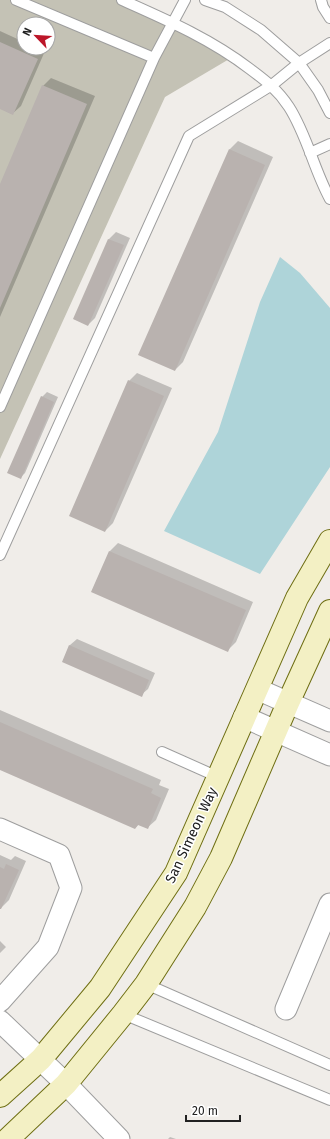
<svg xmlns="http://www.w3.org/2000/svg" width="330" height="1139" font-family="'Fira Sans',sans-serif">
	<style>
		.construction { fill: #c4c2b5; fill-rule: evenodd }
		.water { fill: #aed4d9 }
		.shadow { fill: #0003 }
		.building { fill: #b9b2af }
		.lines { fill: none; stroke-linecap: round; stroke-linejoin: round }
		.lane-casing { stroke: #9e9e9e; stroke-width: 12 }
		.street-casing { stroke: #9e9e9e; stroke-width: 23 }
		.secondary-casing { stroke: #6e6e12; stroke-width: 24 }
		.lane { stroke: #fff; stroke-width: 10 }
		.street { stroke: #fff; stroke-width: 21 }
		.secondary { stroke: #f3f0c4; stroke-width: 22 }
		.labels { text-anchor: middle; stroke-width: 3; stroke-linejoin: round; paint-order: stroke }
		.street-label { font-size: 14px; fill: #212121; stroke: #fff }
	</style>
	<rect width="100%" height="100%" fill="#f0ede9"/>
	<path class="construction" d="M0 0H117L236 55 165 97 0 459ZM24 24H48V48H24Z"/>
	<path class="water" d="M280 257 300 273 330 308V467L260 574 164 531 218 432 260 302Z"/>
	<path class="shadow" d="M0 31 24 42V48H39L45 51 21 106 12 114 0 108Z
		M51 78 95 96 0 317V186L43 86Z
		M238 141 273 157 183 362 175 370 230 149Z
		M116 232 130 238 95 318 88 325 74 319 109 239Z
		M137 373 172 388 113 523 105 531 129 381Z
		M47 392 58 397 25 473 20 478 42 397Z
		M118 543 253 602 236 642 228 650 92 591 110 551Z
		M77 639 155 673 148 689 141 695 63 661 70 645Z
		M0 710 161 780 159 785 169 789 156 820 147 828 139 824 135 828 0 769Z
		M0 855 11 860 15 856 26 861 9 900 1 908 0 907Z
		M0 941 6 947 0 953Z
		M170 1137 176 1139H168Z"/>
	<path class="building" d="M0 42 38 59 13 115 0 109Z
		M42 85 87 104 0 308V184Z
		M229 149 265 165 175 371 138 355Z
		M108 239 124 245 88 326 73 319Z
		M128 380 164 396 105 532 69 516Z
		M41 396 54 402 21 479 7 473Z
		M109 551 246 610 228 652 91 592Z
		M69 645 149 680 142 697 62 662Z
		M0 722 153 789 151 793 161 798 148 829 138 825 135 829 0 770Z
		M6 864 19 870 1 909H0V867L4 869Z"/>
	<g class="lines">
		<defs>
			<path id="lane" d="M16 0 154 58
				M122 0C167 20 211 39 250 69 266 81 278 90 289 107 307 135 314 170 330 199
				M205 0 225 7 261 30 299 63 318 90 330 113
				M321 0 323 7 330 18
				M310 153 330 144
				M0 407 154 58 185 0
				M0 555 189 136 272 85 299 63 330 43
				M162 752 218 777
				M146 984 330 1065
				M123 1014 330 1100"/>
			<path id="street" d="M257 689 330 721
				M244 717 330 755
				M0 829 59 855 71 888 48 947 0 1001
				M286 1009 330 904
				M0 1021 66 1084 119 1139"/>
			<path id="secondary" d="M0 1096 41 1059 100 988 176 873 297 598 330 541
				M8 1139 66 1084 123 1014 146 984 195 907 221 858 288 703 330 611"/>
		</defs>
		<use href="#lane" class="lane-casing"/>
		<use href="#street" class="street-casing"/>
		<use href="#secondary" class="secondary-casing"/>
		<use href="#lane" class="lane"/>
		<use href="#street" class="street"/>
		<use href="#secondary" class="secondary"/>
	</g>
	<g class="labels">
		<g class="street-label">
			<text transform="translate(191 835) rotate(-65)" y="5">San Simeon Way</text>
		</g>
	</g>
	<g transform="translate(36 36) rotate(295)"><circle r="19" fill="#ffffff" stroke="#a6a6a6"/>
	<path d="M0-3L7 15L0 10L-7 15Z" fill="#bc1629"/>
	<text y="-6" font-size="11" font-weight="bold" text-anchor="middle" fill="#212121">N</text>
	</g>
	<path d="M186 1115v6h54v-6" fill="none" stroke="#212121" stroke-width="2"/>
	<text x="192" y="1115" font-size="12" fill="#212121" stroke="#ffffff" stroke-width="3" paint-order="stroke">20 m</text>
</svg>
